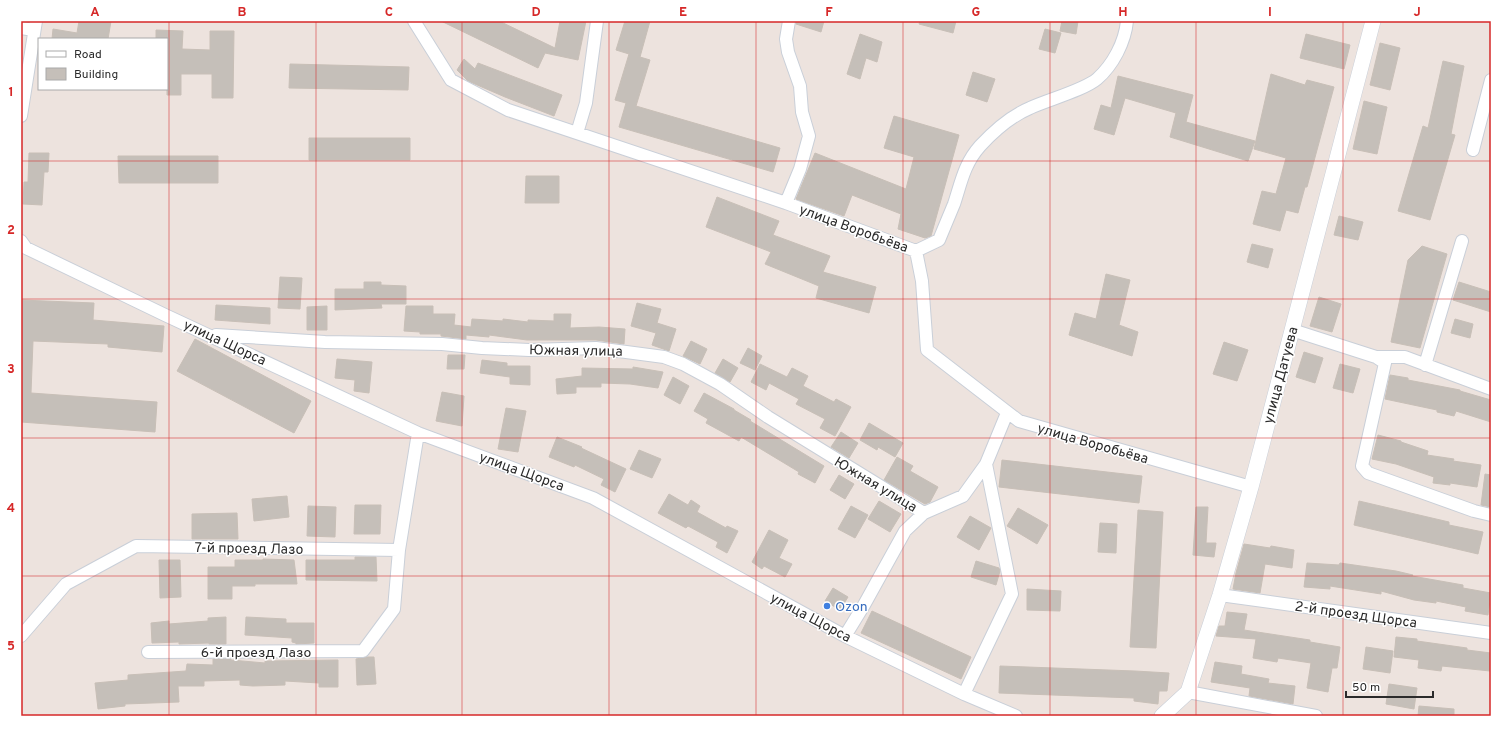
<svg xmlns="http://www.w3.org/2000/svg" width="1512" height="737" font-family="Overpass,sans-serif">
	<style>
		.building { fill: #c5bfb9; stroke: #c8bfb7 }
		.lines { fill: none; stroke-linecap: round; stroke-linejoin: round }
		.minor-casing { stroke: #c9cfd8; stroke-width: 14 }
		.tertiary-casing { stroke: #c9cfd8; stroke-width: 16 }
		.minor { stroke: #fff; stroke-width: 12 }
		.tertiary { stroke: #fff; stroke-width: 15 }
		.grid { fill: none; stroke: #d62828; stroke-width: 1; stroke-opacity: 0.55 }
		.shop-dot { fill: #3f7fe0; stroke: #fff; stroke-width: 1.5 }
		.labels { text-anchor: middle; stroke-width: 3; stroke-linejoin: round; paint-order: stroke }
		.street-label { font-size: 14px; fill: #2b2b2b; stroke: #fff }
		.shop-label { font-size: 14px; fill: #366cbe; stroke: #fff; text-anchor: start }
		.neatline { fill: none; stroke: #d62828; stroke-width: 1.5 }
		.grid-label { font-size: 13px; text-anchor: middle; font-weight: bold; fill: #d62828 }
	</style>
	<rect width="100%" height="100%" fill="#ede3de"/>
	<path class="building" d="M79 21H111L108 39H52L53 29 77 33Z
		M441 21H499L555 48 560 21H586L578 60 545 53 538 68Z
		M625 21H650L640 57 650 60 636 106 780 148 773 172 619 127 626 103 615 100 629 54 616 50Z
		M796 21H824L821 32 796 24Z
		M920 21H956L953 33 919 24Z
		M1062 21H1078L1076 34 1060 31Z
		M1045 29 1061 33 1055 53 1039 49Z
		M156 30 183 31 182 49 210 50V31H234L233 98H212V74H181V95H167V39H156Z
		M860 34 882 42 877 62 866 58 860 79 847 74Z
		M1306 34 1350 45 1344 69 1300 58Z
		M1380 43 1400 48 1390 90 1370 85Z
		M464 59 475 69 478 63 562 95 554 116 505 97 468 81 457 70Z
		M1443 61 1464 66 1451 134 1455 135 1430 220 1398 211 1423 126 1428 128Z
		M290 64 409 67 408 90 289 88Z
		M973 72 995 79 987 102 966 95Z
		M1271 74 1305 85 1307 80 1334 87 1307 187H1305L1298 213 1286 210 1280 231 1253 224 1262 191 1276 194 1286 158 1254 149Z
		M1118 76 1193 95 1186 122 1255 141 1248 161 1170 137 1176 113 1125 98 1114 135 1094 129 1101 105 1111 108Z
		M1364 101 1387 107 1377 154 1353 149Z
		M894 116 959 135 931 236 925 238 898 229 901 214 852 195 844 216 796 199 815 153 906 189 914 157 884 148Z
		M309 138H410V160H309Z
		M29 153H49L48 172H44L42 205 23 204 24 182H28Z
		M118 156H218V183H119Z
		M526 176H559V203H525Z
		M717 197 779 221 773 235 830 256 823 272 876 287 869 313 816 298 819 286 765 264 771 252 706 227Z
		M1339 216 1363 222 1358 240 1334 235Z
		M1252 244 1273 249 1268 268 1247 262Z
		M1422 246 1447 254 1420 348 1391 342 1408 260Z
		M1106 274 1130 280 1119 325 1138 332 1132 356 1069 335 1075 313 1096 319Z
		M280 277 302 278 300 309 278 308Z
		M364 282H381V285L406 286V304H381L382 308 335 310V289H364Z
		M1459 282 1491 292V312L1453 300Z
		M1319 297 1341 304 1332 332 1310 326Z
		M21 300 94 303 93 320 164 326 162 352 108 347V344L33 341 31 393 157 402 155 432 21 422Z
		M637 303 661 309 657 323 676 329 669 351 652 345 656 333 631 326Z
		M216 305 270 308V324L215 320Z
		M327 306V330H307V307Z
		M406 306H433V314H455L454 325 471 327 472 319 503 321V319L528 322V320L554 321V314H571L570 328 599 327 625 329 624 344 596 340H527L489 335V337L466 335V339L441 336V334H420V332L404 331Z
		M1455 319 1473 324 1470 338 1451 333Z
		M195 339 311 401 294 433 177 371Z
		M691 341 707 349 700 364 683 356Z
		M1224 342 1248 350 1237 381 1213 374Z
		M748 348 762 356 755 370 740 363Z
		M1304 352 1323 358 1315 383 1296 377Z
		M448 355H465L464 369H447Z
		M337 359 372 362 369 393 354 391 355 380 335 378Z
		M723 359 738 368 730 382 715 373Z
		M482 360 507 363V366H530V385L510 384V377L480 373Z
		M760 364 787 377 792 368 808 376 803 386 834 402 836 399 851 407 835 436 820 428 825 419 796 404 799 399 769 383 766 390 751 382Z
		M1340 364 1360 369 1353 393 1333 388Z
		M633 367 663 372 658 388 630 384 601 383V387H576V393L557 394 556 379 582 376V368L633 369Z
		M1390 375 1408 378V380L1460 390V391L1491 400V422L1456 411 1454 416 1437 412V410L1385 399Z
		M673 377 689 386 680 404 664 395Z
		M442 392 464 396 462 426 436 421Z
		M704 393 734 409V410L751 420 750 421 824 466 815 483 798 474 799 472 741 437 739 441 706 423 708 419 694 411Z
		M506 408 526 411 518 452 498 449Z
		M869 423 903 443 895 457 878 447 877 450 860 440Z
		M841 432 858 443 849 458 831 447Z
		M1378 435 1401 441V442L1428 451 1427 455 1454 459 1453 461 1481 465 1477 487 1450 483V485L1433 483 1434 477 1396 464 1372 459Z
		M557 437 582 447 581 448 626 469 615 492 601 485 604 479 575 465 574 467 549 457Z
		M639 450 661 459 652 478 630 469Z
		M897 457 913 466 910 471 938 487 930 502 925 504 884 480Z
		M1002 460 1142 476 1139 503 999 487Z
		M1485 474 1491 475V507L1481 505Z
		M839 475 854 484 845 499 830 490Z
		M669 494 688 505 691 500 700 506 697 512 726 528 727 526 738 531 727 553 716 547 718 542 688 526 686 528 658 513Z
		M287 496 289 517 254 521 252 499Z
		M879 501 901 514 890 532 868 519Z
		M1359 501 1449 522V525L1483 532 1478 554 1354 525Z
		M355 505H381L380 534H354Z
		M308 506 336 507 335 537 307 536Z
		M851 506 868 515 855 538 838 529Z
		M1196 507H1208L1206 543H1216L1214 557 1193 555Z
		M1018 508 1048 525 1037 544 1007 526Z
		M1138 510 1163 512 1156 648 1130 647Z
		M237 513 238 539H192V514Z
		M970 516 991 528 979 550 957 537Z
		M1100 523 1117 524 1116 553 1098 552Z
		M769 530 788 540 779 558 792 564 785 577 764 566 762 569 752 562Z
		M1244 544 1270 548 1271 546 1294 550 1292 568 1265 564 1260 593 1233 589 1236 573Z
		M355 557H376L377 581 306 580V560H355Z
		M263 559 294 560 297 584H255V586H232V599H208V567H235V560H263Z
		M159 560H180L181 597 160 598Z
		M976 561 999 568 1000 571 996 585 971 577Z
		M1307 563 1339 565 1340 563 1396 571 1413 575 1412 576 1463 585V588L1491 593 1488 615 1465 611 1466 607 1436 601V603L1414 600 1381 591V594L1330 586V589L1304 587Z
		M833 588 848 597 840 610 825 601Z
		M1027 589 1061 591 1060 611 1027 610Z
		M872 611 971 657 961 679 861 633Z
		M1227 612 1247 614 1244 630 1310 640V642L1340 647 1337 668H1332L1328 692 1307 688 1311 663 1278 658 1277 662 1253 658 1256 639 1216 636 1219 626H1225Z
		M226 617V644H209V643L179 644V642L152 643 151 623 169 621V624L208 621V618Z
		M246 617 286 619V623H314V643L296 644V643L292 642V638L245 635Z
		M1396 637 1417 639V641L1467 648V650L1491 653 1490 671 1442 666 1441 671 1418 668 1419 660 1394 657Z
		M1366 647 1393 651 1390 673 1363 669Z
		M367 657H374L376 684 357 685 356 659Z
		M213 659H231V660L265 663V661L338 660V687H319V683L285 681V685L253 686 240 685V680L204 681V686H178L179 702 125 704V706L98 709 95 683 128 680V675L186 671 187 664 213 665Z
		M1215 662 1242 666 1241 674 1269 679 1268 683 1295 686 1293 704 1249 696 1250 688 1211 682Z
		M1000 666 1135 671 1169 673 1167 691H1159L1158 704 1134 701V698L999 693Z
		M1389 684 1417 688 1414 709 1386 704Z
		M1419 706 1454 709V716H1418Z"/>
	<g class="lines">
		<defs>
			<path id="minor" d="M414 21 451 80 508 110 786 203 916 251 922 281 927 350 1019 421 1251 487
				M21 28 34 30
				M21 116 36 21
				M577 133 586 103 597 21
				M1473 150 1491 80
				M786 203 800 169 809 136 802 112 800 86 788 52 786 39 789 21
				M21 241 26 248 165 315 418 433 593 498 845 636 964 694 1016 716
				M916 251 939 240C944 228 949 216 954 204 961 183 964 164 980 146 993 132 1011 116 1030 108 1047 100 1084 90 1097 79 1113 65 1125 42 1127 21
				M1292 330 1376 357 1385 363 1362 466 1368 473 1474 511 1491 515
				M216 335 325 342 442 344 482 348 529 350 596 348 664 357 683 364 720 384 768 417 924 513
				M1376 357H1405L1491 389
				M1425 365 1462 241
				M399 550 418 433
				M1220 595 1491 633
				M21 636 66 584 136 546 399 550 394 609 363 651 148 652
				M845 636 864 605 905 531 924 513 963 496 986 464 1007 413
				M1188 692 1316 716
				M964 694 1012 594 986 464"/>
			<path id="tertiary" d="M1162 716 1188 692 1220 595 1251 487 1373 21"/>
		</defs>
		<use href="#minor" class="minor-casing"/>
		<use href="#tertiary" class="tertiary-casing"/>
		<use href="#minor" class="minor"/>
		<use href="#tertiary" class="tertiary"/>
	</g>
	<path class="grid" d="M169 21V716M316 21V716M462 21V716M609 21V716M756 21V716M903 21V716M1050 21V716M1196 21V716M1343 21V716M21 161H1491M21 299H1491M21 438H1491M21 576H1491"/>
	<circle class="shop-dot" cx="827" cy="606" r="4"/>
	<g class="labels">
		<g class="street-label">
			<text transform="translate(854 228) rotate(20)" y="5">улица Воробьёва</text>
			<text transform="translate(225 342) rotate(25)" y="5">улица Щорса</text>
			<text transform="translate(576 350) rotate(1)" y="5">Южная улица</text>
			<text transform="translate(1280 375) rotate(-75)" y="5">улица Датуева</text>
			<text transform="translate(1093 443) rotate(16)" y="5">улица Воробьёва</text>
			<text transform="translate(522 471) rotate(20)" y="5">улица Щорса</text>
			<text transform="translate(876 484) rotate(31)" y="5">Южная улица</text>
			<text transform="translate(249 548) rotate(1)" y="5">7-й проезд Лазо</text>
			<text transform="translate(1356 614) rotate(8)" y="5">2-й проезд Щорса</text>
			<text transform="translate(811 617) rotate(28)" y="5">улица Щорса</text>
			<text x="256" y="657">6-й проезд Лазо</text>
		</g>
		<g class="shop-label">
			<text x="835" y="611">Ozon</text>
		</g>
	</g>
	<rect width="1512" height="737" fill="none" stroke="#ffffff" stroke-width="44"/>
	<rect x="38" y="38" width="130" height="52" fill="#ffffff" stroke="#aaaaaa"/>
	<rect x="46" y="51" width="20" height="6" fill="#ffffff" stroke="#aaaaaa"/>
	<text x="74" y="58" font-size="12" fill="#2b2b2b">Road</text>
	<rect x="46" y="68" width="20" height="12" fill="#c5bfb9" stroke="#aaaaaa"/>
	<text x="74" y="78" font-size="12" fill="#2b2b2b">Building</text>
	<path d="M1346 691v6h87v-6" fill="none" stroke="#2b2b2b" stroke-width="2"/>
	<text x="1352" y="691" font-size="12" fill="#2b2b2b" stroke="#ffffff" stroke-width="3" paint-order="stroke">50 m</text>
	<rect x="22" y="22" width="1468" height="693" class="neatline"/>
	<g class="grid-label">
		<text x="95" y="16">A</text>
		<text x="242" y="16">B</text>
		<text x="389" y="16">C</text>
		<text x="536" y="16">D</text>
		<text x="683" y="16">E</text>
		<text x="829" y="16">F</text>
		<text x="976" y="16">G</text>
		<text x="1123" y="16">H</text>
		<text x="1270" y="16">I</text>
		<text x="1417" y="16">J</text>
		<text x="11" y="96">1</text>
		<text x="11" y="234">2</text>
		<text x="11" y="373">3</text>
		<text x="11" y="512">4</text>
		<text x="11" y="650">5</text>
	</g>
</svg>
